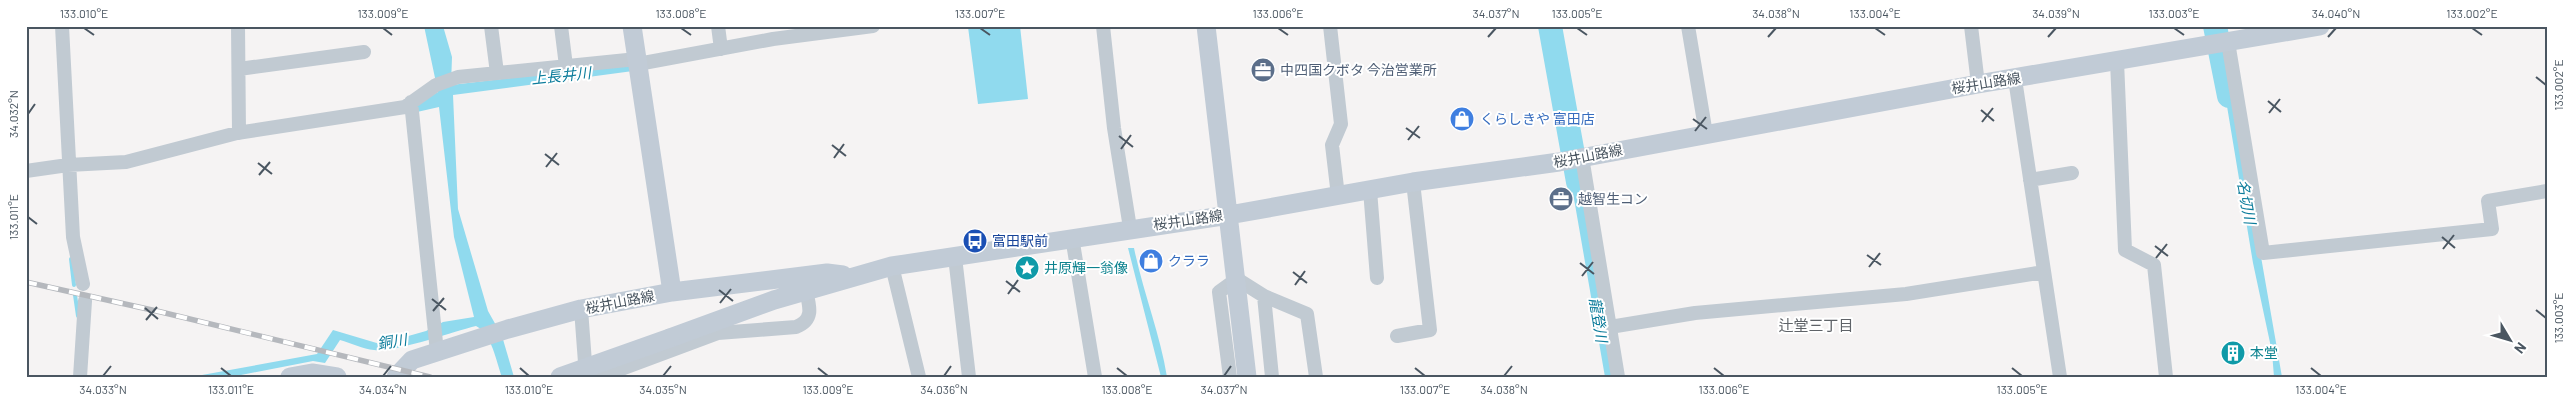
<svg xmlns="http://www.w3.org/2000/svg" width="2573" height="403" font-family="Barlow,'Noto Sans JP',sans-serif">
	<style>
		.water { fill: #90daee }
		.lines { fill: none; stroke-linecap: round; stroke-linejoin: round }
		.stream { stroke: #90daee; stroke-width: 4 }
		.river { stroke: #90daee; stroke-width: 24 }
		.street { stroke: #c1cad2; stroke-width: 14 }
		.secondary { stroke: #c1cbd6; stroke-width: 19 }
		.rail-casing { stroke: #b5b8bd; stroke-width: 5.5 }
		.rail { stroke: #fff; stroke-width: 4; stroke-dasharray: 11; stroke-linecap: butt }
		.secondary-bridge { stroke: #c1cbd6; stroke-width: 19 }
		.ticks { fill: none; stroke: #4a5661; stroke-width: 2 }
		.labels { text-anchor: middle; stroke-width: 4; stroke-linejoin: round; paint-order: stroke }
		.service-label { font-size: 14px; fill: #4e5e75; stroke: #fff; text-anchor: start }
		.street-label { font-size: 14px; fill: #4a5661; stroke: #fff }
		.shop-label { font-size: 14px; fill: #366cbe; stroke: #fff; text-anchor: start }
		.transit-label { font-size: 14px; fill: #164399; stroke: #fff; text-anchor: start }
		.culture-label { font-size: 14px; fill: #0d838f; stroke: #fff; text-anchor: start }
		.water-label { font-size: 15px; font-style: italic; fill: #0c7c9b; stroke: #fff }
		.neighbourhood-label { font-size: 15px; fill: #5f6368; stroke: #fff }
		.neatline { fill: none; stroke: #4a5661; stroke-width: 2 }
		.ticks-label { font-size: 12px; text-anchor: middle; fill: #4a5661 }
	</style>
	<rect width="100%" height="100%" fill="#f5f3f3"/>
	<path class="water" d="M424 26H443L452 57 451 85 628 64 633 71 453 95 458 209 488 311 502 336 514 377H502C496 361 492 334 476 326 454 331 395 353 374 350 363 349 351 343 340 340L325 363 313 361 231 377H191L317 354 333 330 380 344 426 331 443 322 474 317 454 237 439 107 417 112 415 105 438 92Z
		M978 26H1020L1028 99 978 104 968 27Z
		M2227 62 2282 377H2274L2272 352 2253 263 2220 64Z
		M1581 167 1615 377H1605L1569 170Z
		M1128 248H1134C1143 292 1160 333 1167 377H1161Z"/>
	<g class="lines">
		<path class="stream" d="M71 259 74 285
			M75 295 78 316"/>
		<path class="river" d="M1550 26 1578 182
			M2215 26 2229 96"/>
		<path class="street" d="M62 26 73 237 83 284
			M238 26 239 133
			M491 26 497 73
			M561 26 566 66
			M718 26 721 49
			M1103 26 1114 128 1130 228
			M1330 26 1341 124 1332 145 1338 196
			M1688 26 1706 134
			M1971 26 1978 84
			M2228 42 2263 253 2492 229 2488 201 2547 191
			M2117 61 2125 250 2154 265 2166 377
			M638 64 773 39 873 26
			M239 69 364 52
			M2015 79 2060 377
			M411 102 437 352
			M1582 157 1618 377
			M26 171 68 165 126 162 237 133 405 107 436 85 458 77 637 59
			M2030 180 2072 173
			M1370 190 1377 278
			M1072 237 1095 377
			M955 257 969 377
			M892 266 919 377
			M1264 296 1307 314 1316 377
			M581 309 586 376
			M1610 327 1695 313 1906 294 2044 272
			M1397 336 1430 330 1413 182
			M80 377 85 301
			M600 377 718 333 796 327C814 320 810 307 806 291
			M1230 377 1219 292 1237 279 1264 296 1272 377"/>
		<path class="secondary" d="M632 26 672 292
			M1206 26 1247 377
			M670 338 774 300 892 266 1229 215 1413 182 1559 162 1978 84 2320 26
			M290 377 312 373 337 377
			M396 377 412 360 508 329 581 309 672 292 827 273 843 275"/>
		<defs>
			<path id="rail" d="M26 282 161 312 430 377"/>
		</defs>
		<use href="#rail" class="rail-casing"/>
		<use href="#rail" class="rail"/>
		<path class="secondary-bridge" d="M560 377 670 338"/>
	</g>
	<path class="ticks" d="M84 28 94 35M383 28 392 35M681 28 691 35M980 28 990 35M1278 28 1288 35M1577 28 1587 35M1875 28 1885 35M2174 28 2184 35M2472 28 2482 35M1488 37 1496 28M1768 37 1776 28M2048 37 2056 28M2328 37 2336 28M2536 77 2546 85M2268 101 2281 112M1981 110 1994 121M2269 113 2280 99M28 114 35 104M1693 119 1707 129M1982 122 1993 108M1406 128 1420 138M1695 131 1706 117M1119 136 1133 147M1408 140 1419 126M832 145 846 156M1121 149 1131 135M545 154 559 165M834 158 844 144M258 163 272 174M546 167 557 153M259 175 270 162M28 217 37 224M2442 237 2455 248M2155 246 2168 256M2443 249 2454 235M1867 255 1881 265M2156 258 2167 244M1580 263 1594 274M1869 267 1880 253M1293 272 1307 283M1582 276 1593 262M1006 281 1020 292M1295 285 1305 271M719 290 733 301M1008 294 1018 280M432 299 446 310M720 303 731 289M145 308 158 319M2536 310 2546 318M433 311 444 298M146 320 157 307M221 368 231 376M520 368 529 376M818 368 828 376M1117 368 1127 376M1415 368 1425 376M1714 368 1724 376M2012 368 2022 376M2311 368 2321 376M103 376 111 366M383 376 391 366M663 376 671 366M944 376 951 366M1224 376 1231 366M1504 376 1512 366"/>
	<defs>
		<symbol id="office-disc" viewBox="-11 -11 22 22"><circle r="9.5" fill="#5c6f8a" stroke="#fff"/><path d="M-6-3h4V-5.5h4V-3h4V5H-6ZM-1-4.5V-3h2v-1.5ZM-6 0V1H6V0Z" fill="#fff"/></symbol>
		<symbol id="shop-disc" viewBox="-11 -11 22 22"><circle r="9.5" fill="#3f7fe0" stroke="#fff"/><path d="M-5-2.5h2.3a2.7 3.5 0 0 1 5.4 0H5L5.5 6h-11ZM-1.5-2.5h3a1.5 2.3 0 0 0-3 0Z" fill="#fff"/></symbol>
		<symbol id="bus-disc" viewBox="-11 -11 22 22"><circle r="9.5" fill="#1a4fb4" stroke="#fff"/><path d="M-5-6H5V4H4V6H2V4H-2V6H-4V4H-5ZM-3.5-4V0h7V-4ZM-3.5 1.2v1.5H-2V1.2ZM2 1.2v1.5H3.5V1.2Z" fill="#fff"/></symbol>
		<symbol id="sight-disc" viewBox="-11 -11 22 22"><circle r="9.5" fill="#0f9aa8" stroke="#fff"/><path d="M0-6L1.8-2.2L6-1.7L2.9 1.2L3.7 5.4L0 3.3L-3.7 5.4L-2.9 1.2L-6-1.7L-1.8-2.2Z" fill="#fff"/></symbol>
		<symbol id="building-disc" viewBox="-11 -11 22 22"><circle r="9.5" fill="#0f9aa8" stroke="#fff"/><path d="M-4-6H4V6H1V3H-1V6H-4ZM-2.5-4.3h1.7v1.8h-1.7ZM.8-4.3h1.7v1.8H.8ZM-2.5-1h1.7V.8h-1.7ZM.8-1h1.7V.8H.8Z" fill="#fff"/></symbol>
	</defs>
	<g fill-rule="evenodd">
		<use href="#office-disc" x="1249" y="56" width="28" height="28"/>
		<use href="#shop-disc" x="1448" y="105" width="28" height="28"/>
		<use href="#office-disc" x="1547" y="185" width="28" height="28"/>
		<use href="#bus-disc" x="961" y="227" width="28" height="28"/>
		<use href="#shop-disc" x="1137" y="247" width="28" height="28"/>
		<use href="#sight-disc" x="1013" y="254" width="28" height="28"/>
		<use href="#building-disc" x="2219" y="339" width="28" height="28"/>
	</g>
	<g class="labels">
		<g class="service-label">
			<text x="1280" y="75">中四国クボタ 今治営業所</text>
			<text x="1578" y="204">越智生コン</text>
		</g>
		<g class="street-label">
			<text transform="translate(1986 83) rotate(-9)" y="5">桜井山路線</text>
			<text transform="translate(1588 156) rotate(-11)" y="5">桜井山路線</text>
			<text transform="translate(1188 220) rotate(-8)" y="5">桜井山路線</text>
			<text transform="translate(620 302) rotate(-11)" y="5">桜井山路線</text>
		</g>
		<g class="shop-label">
			<text x="1480" y="124">くらしきや 富田店</text>
			<text x="1168" y="266">クララ</text>
		</g>
		<g class="transit-label">
			<text x="992" y="246">富田駅前</text>
		</g>
		<g class="culture-label">
			<text x="1044" y="273">井原輝一翁像</text>
			<text x="2250" y="358">本堂</text>
		</g>
		<g class="water-label">
			<text transform="translate(561 76) rotate(-6)" y="5">上長井川</text>
			<text transform="translate(2246 202) rotate(80)" y="5">名切川</text>
			<text transform="translate(1598 320) rotate(81)" y="5">龍登川</text>
			<text transform="translate(392 342) rotate(-9)" y="5">銅川</text>
		</g>
		<g class="neighbourhood-label">
			<text x="1816" y="331">辻堂三丁目</text>
		</g>
	</g>
	<rect width="2573" height="403" fill="none" stroke="#ffffff" stroke-width="55"/>
	<g transform="translate(2510 340) rotate(128)" stroke="#ffffff" stroke-width="4" paint-order="stroke">
	<path d="M0-4L9 19L0 12L-9 19Z" fill="#4a5661"/>
	<text y="-8" font-size="14" font-weight="bold" text-anchor="middle" fill="#4a5661">N</text>
	</g>
	<rect x="28" y="28" width="2518" height="348" class="neatline"/>
	<g class="ticks-label">
		<text x="84" y="18">133.010°E</text>
		<text x="383" y="18">133.009°E</text>
		<text x="681" y="18">133.008°E</text>
		<text x="980" y="18">133.007°E</text>
		<text x="1278" y="18">133.006°E</text>
		<text x="1496" y="18">34.037°N</text>
		<text x="1577" y="18">133.005°E</text>
		<text x="1776" y="18">34.038°N</text>
		<text x="1875" y="18">133.004°E</text>
		<text x="2056" y="18">34.039°N</text>
		<text x="2174" y="18">133.003°E</text>
		<text x="2336" y="18">34.040°N</text>
		<text x="2472" y="18">133.002°E</text>
		<text transform="translate(2559 85) rotate(-90)" y="4">133.002°E</text>
		<text transform="translate(14 114) rotate(-90)" y="4">34.032°N</text>
		<text transform="translate(14 217) rotate(-90)" y="4">133.011°E</text>
		<text transform="translate(2559 318) rotate(-90)" y="4">133.003°E</text>
		<text x="103" y="394">34.033°N</text>
		<text x="231" y="394">133.011°E</text>
		<text x="383" y="394">34.034°N</text>
		<text x="529" y="394">133.010°E</text>
		<text x="663" y="394">34.035°N</text>
		<text x="828" y="394">133.009°E</text>
		<text x="944" y="394">34.036°N</text>
		<text x="1127" y="394">133.008°E</text>
		<text x="1224" y="394">34.037°N</text>
		<text x="1425" y="394">133.007°E</text>
		<text x="1504" y="394">34.038°N</text>
		<text x="1724" y="394">133.006°E</text>
		<text x="2022" y="394">133.005°E</text>
		<text x="2321" y="394">133.004°E</text>
	</g>
</svg>
